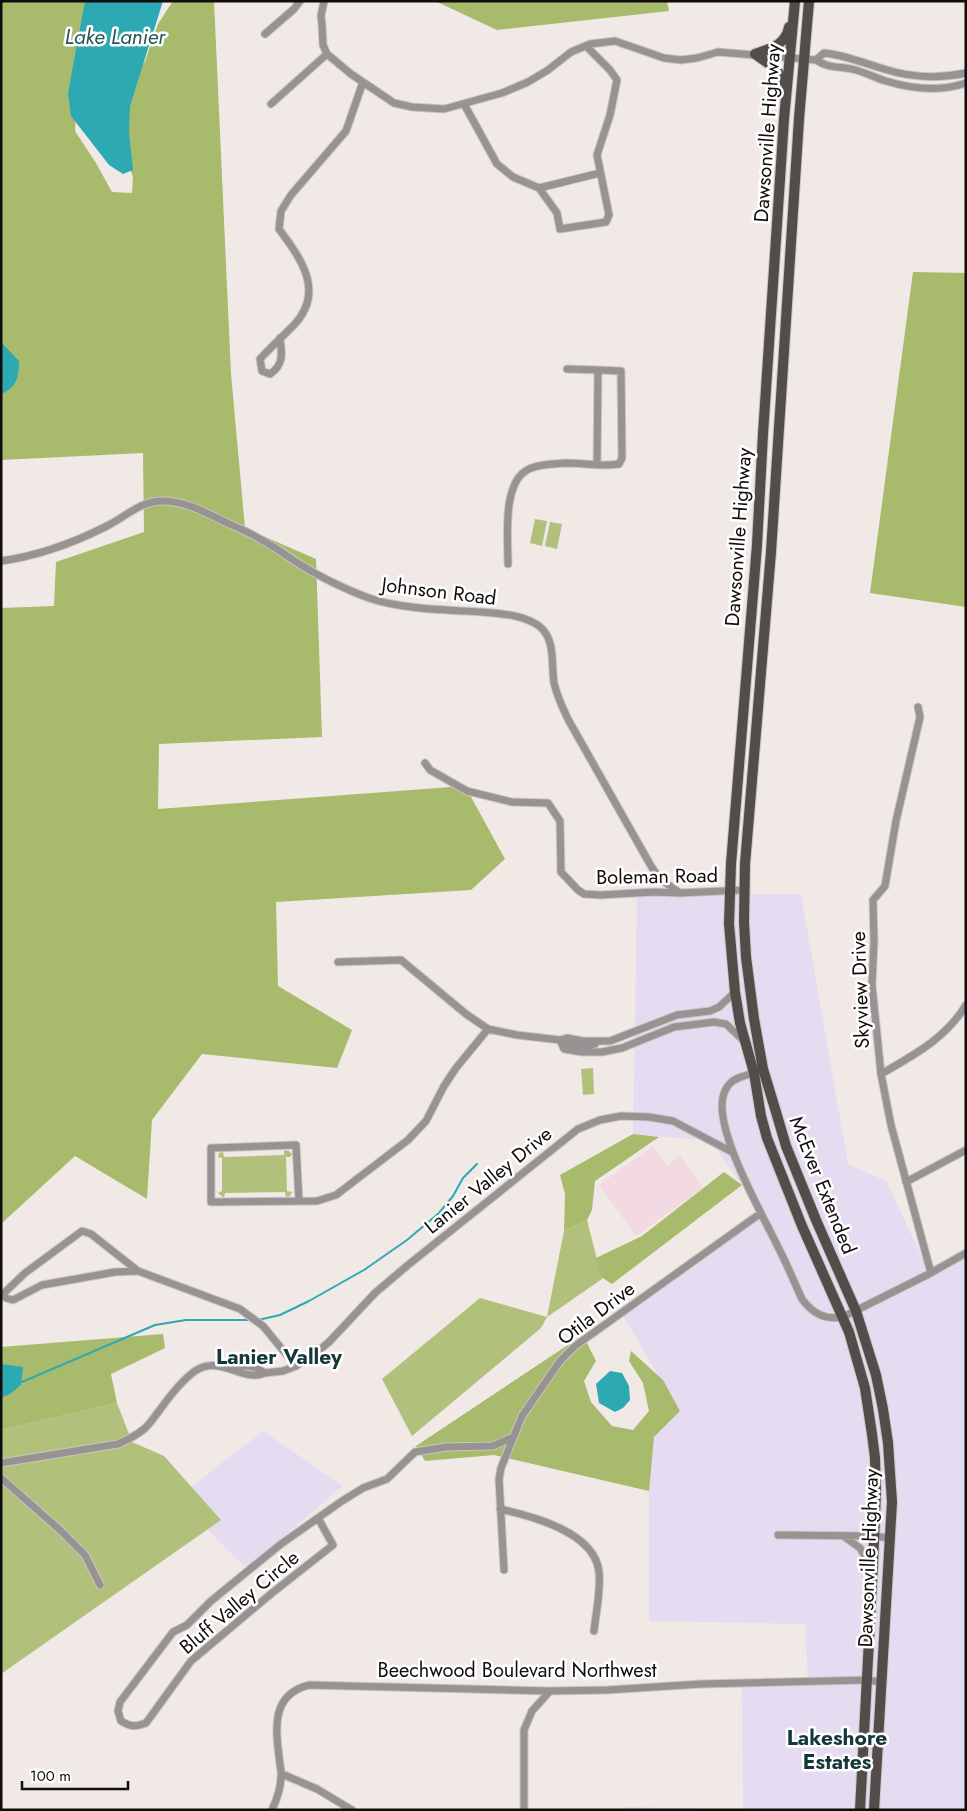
<svg xmlns="http://www.w3.org/2000/svg" width="967" height="1811" font-family="Jost,sans-serif">
	<style>
		.commercial { fill: #e6dcf1 }
		.industrial { fill: #f2d9e2 }
		.green { fill: #b1c17c }
		.forest { fill: #a8ba6c }
		.water { fill: #2da9b4 }
		.lines { fill: none; stroke-linecap: round; stroke-linejoin: round }
		.stream { stroke: #2da9b4; stroke-width: 2 }
		.minor-casing { stroke: #ccc6c2; stroke-width: 9 }
		.primary-casing { stroke: #ccc6c2; stroke-width: 12 }
		.minor { stroke: #969392; stroke-width: 7 }
		.primary { stroke: #524c4b; stroke-width: 10 }
		.labels { text-anchor: middle; stroke-width: 5; stroke-linejoin: round; paint-order: stroke }
		.street-label { font-size: 20px; fill: #100d0c; stroke: #fff }
		.water-label { font-size: 21px; font-style: italic; fill: #23555a; stroke: #fff }
		.neighbourhood-label { font-size: 21px; font-weight: bold; fill: #143739; stroke: #fff }
	</style>
	<rect width="100%" height="100%" fill="#f0e9e5"/>
	<path class="commercial" d="M801 894 848 1164 886 1181 930 1274 966 1256V1810H624L625 1807 743 1809 742 1686 808 1683 805 1624 649 1621V1491L654 1437 680 1411 620 1311 759 1210 711 1141 633 1134 637 895Z
		M263 1431 343 1486 246 1568 207 1529 220 1519 191 1487Z"/>
	<path class="industrial" d="M653 1146 667 1166 680 1156 703 1188 636 1236 599 1185Z"/>
	<path class="green" d="M535 519 547 521 542 546 530 543Z
		M550 522 562 524 557 549 545 546Z
		M593 1068 594 1094 583 1095 581 1069Z
		M284 1150 289 1151 292 1154 290 1157H286L287 1191 292 1192 290 1196 286 1197 285 1192 225 1193 224 1198 218 1193 222 1191V1158L218 1157 219 1153 223 1152 224 1157 284 1155Z
		M587 1220 602 1279 547 1317 541 1328 412 1436 382 1379 480 1298 547 1317 564 1231Z
		M117 1403 132 1442 164 1456 221 1520 1 1674V1430Z"/>
	<path class="forest" d="M1 1H89L77 94 75 131 96 163 112 192 132 193 133 177 120 141 124 101 145 61 158 24 173 1H214L231 374 245 528 316 559 322 737 159 744 158 809 465 786 505 859 471 890 276 902 278 986 352 1030 337 1068 202 1054 152 1120 147 1199 75 1156 1 1224V608L54 606 56 562 144 532 143 453 1 460V395L16 371 1 353Z
		M435 1H667L669 11 497 30Z
		M913 272 966 273V607L870 593Z
		M633 1134 659 1137 595 1181 592 1210 587 1220 564 1231 565 1194 560 1175Z
		M724 1172 742 1185 612 1284 601 1277 596 1258 642 1236Z
		M163 1334 165 1348 111 1374 117 1403 1 1430V1347Z
		M583 1335 596 1361 584 1381 591 1402 612 1426 633 1430 649 1411 643 1383 629 1361 631 1351 663 1380 680 1411 654 1437 649 1491 494 1455 425 1461 416 1446Z"/>
	<path class="water" d="M85 1H163L130 106 129 132 133 170 123 174 109 165 71 116 68 93Z
		M1 342 19 361C19 377 17 387 1 394Z
		M1 1364 23 1367 21 1385 10 1394 1 1398Z
		M610 1371 622 1373 629 1386 630 1400 623 1408 615 1412 599 1403 596 1384Z"/>
	<g class="lines">
		<path class="stream" d="M258 1320 280 1315 309 1301 364 1270 407 1240 439 1213 453 1196 463 1178 477 1164
			M22 1382 155 1325 186 1320H251"/>
		<defs>
			<path id="minor" d="M324 1 321 16 322 25 323 45 327 54 351 74 394 103 412 107 444 109 502 93 528 82 548 70 571 52 590 44 615 41 664 58 681 60 697 58 718 52 816 60C829 69 842 66 856 70 866 73 876 78 886 81 912 89 939 92 966 83
				M265 34 294 9 300 1
				M816 60 824 53C845 55 864 63 884 69 912 78 938 79 966 73
				M271 104 327 54
				M464 104 497 164 513 177 539 188 557 213 560 229 606 222 609 215 597 155 610 115 617 80 610 70 586 46
				M539 188 600 173
				M280 338C282 353 284 365 270 374L262 371 260 359C271 347 282 337 293 326 326 292 301 259 279 229L281 211 291 195 346 131 363 82
				M567 369 598 370
				M1 561C37 556 73 543 105 527 124 518 140 501 162 501 183 501 201 510 219 519 233 526 247 531 260 539 274 546 288 557 301 565 320 577 349 591 369 598 399 609 449 610 481 612 501 614 522 614 539 626 556 639 551 664 554 683 557 696 563 709 569 721L651 866 660 879 680 893
				M508 564C508 539 502 484 527 470 537 464 554 464 565 463 583 463 601 467 619 464L622 458 621 371 598 370 597 465
				M918 707 920 717 896 821 885 886 873 900 874 941 872 985 881 1074 891 1125 931 1273
				M425 763 430 770 467 791 512 802 548 803 560 821 561 872 578 890 584 894 601 895 654 892 680 893 744 890
				M338 962 401 960 466 1014 488 1029 517 1035 560 1040 567 1038 583 1041H610L677 1015 710 1011 719 1007 735 992
				M560 1040 564 1049 582 1052H602L622 1048 674 1027 714 1022 726 1024 745 1042
				M560 1040C570 1046 584 1048 595 1044
				M756 1072C743 1077 731 1077 725 1091 709 1123 763 1215 778 1247 787 1264 794 1282 802 1299 813 1314 825 1320 843 1317L927 1275 966 1253
				M881 1074C914 1055 946 1038 966 1005
				M906 1182 966 1150
				M299 1201 296 1145 211 1148V1202L317 1201 336 1195 408 1140 426 1121 444 1086 456 1068 488 1029
				M138 1271 115 1272 42 1285 13 1300 6 1298 3 1294 25 1273 82 1231 91 1234 138 1271 240 1309 263 1326 296 1366
				M265 1373 283 1371 296 1366 317 1352 329 1342 375 1293 408 1265 578 1129 600 1120 621 1116 649 1117 673 1121 732 1152
				M1 1463 118 1444C127 1440 136 1436 144 1429 150 1424 154 1417 159 1411 169 1397 181 1381 195 1371 220 1354 243 1383 265 1373 256 1366 243 1364 233 1368
				M1 1478 60 1530 85 1555 100 1585
				M500 1509C532 1516 595 1532 599 1572 601 1591 596 1612 594 1631
				M318 1518 333 1545 272 1593 191 1661 146 1723C135 1727 131 1727 121 1721L118 1711 120 1702 173 1632 187 1625 211 1601 281 1544 342 1501 363 1488 387 1479 415 1452 446 1447 493 1446 513 1437
				M778 1535 874 1536 889 1538
				M843 1536 860 1548 872 1568
				M504 1570 499 1479 501 1468 522 1416 560 1361 575 1346 761 1213
				M282 1774 317 1789 352 1810
				M272 1810C277 1799 281 1788 281 1776 282 1772 280 1768 280 1764 276 1732 269 1695 309 1685L550 1691 607 1690 701 1684 868 1680 880 1682
				M524 1810V1730L532 1711 550 1691"/>
			<path id="primary" d="M795 1 784 119 763 434 757 545 731 864 729 924 735 992 740 1023 754 1073 761 1116 767 1138 802 1226 849 1332 865 1388 872 1434 875 1458 876 1492 873 1564 860 1810
				M809 1 799 119 771 552 745 864 744 922 746 957 754 1019 763 1069 776 1112 786 1146 816 1220 856 1311 876 1375 883 1409 888 1443 892 1502 874 1810
				M755 54C770 49 786 45 789 27
				M755 54 775 68 787 86"/>
		</defs>
		<use href="#minor" class="minor-casing"/>
		<use href="#primary" class="primary-casing"/>
		<use href="#minor" class="minor"/>
		<use href="#primary" class="primary"/>
	</g>
	<g class="labels">
		<g class="street-label">
			<text transform="translate(767 133) rotate(-86)" y="7">Dawsonville Highway</text>
			<text transform="translate(738 537) rotate(-86)" y="7">Dawsonville Highway</text>
			<text transform="translate(439 591) rotate(7)" y="7">Johnson Road</text>
			<text transform="translate(657 876) rotate(-1)" y="7">Boleman Road</text>
			<text transform="translate(860 990) rotate(-92)" y="7">Skyview Drive</text>
			<text transform="translate(488 1180) rotate(-39)" y="7">Lanier Valley Drive</text>
			<text transform="translate(823 1185) rotate(68)" y="7">McEver Extended</text>
			<text transform="translate(596 1313) rotate(-37)" y="7">Otila Drive</text>
			<text transform="translate(868 1558) rotate(-88)" y="7">Dawsonville Highway</text>
			<text transform="translate(239 1602) rotate(-40)" y="7">Bluff Valley Circle</text>
			<text x="517" y="1677">Beechwood Boulevard Northwest</text>
		</g>
		<g class="water-label">
			<text x="115" y="44">Lake Lanier</text>
		</g>
		<g class="neighbourhood-label">
			<text x="279" y="1364">Lanier Valley</text>
			<text x="837" y="1745">Lakeshore<tspan x="837" dy="24">Estates</tspan></text>
		</g>
	</g>
	<rect width="967" height="1811" fill="none" stroke="#100d0c" stroke-width="5"/>
	<path d="M22 1781v8h106v-8" fill="none" stroke="#100d0c" stroke-width="2.5"/>
	<text x="30" y="1781" font-size="15" fill="#100d0c" stroke="#ffffff" stroke-width="4" paint-order="stroke">100 m</text>
</svg>
